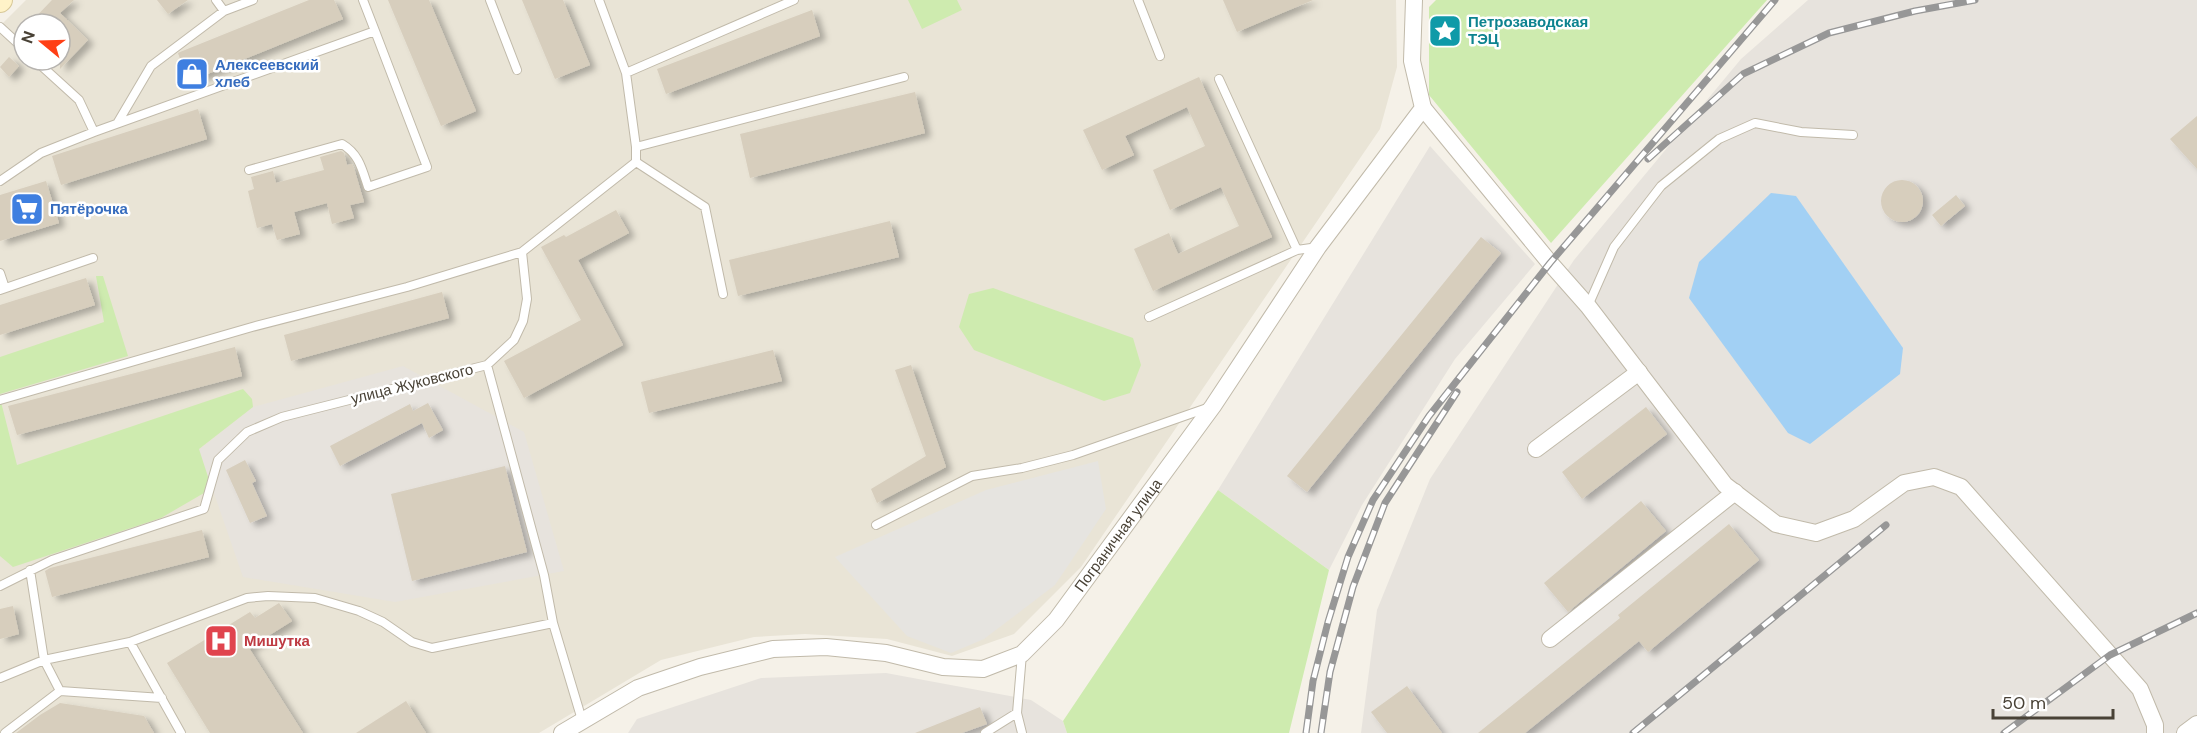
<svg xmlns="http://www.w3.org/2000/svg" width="2197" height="733" font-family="'DM Sans',sans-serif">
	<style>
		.residential { fill: #e9e4d6; fill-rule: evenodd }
		.industrial { fill: #e7e3dd }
		.green { fill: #ceebaf }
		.parking { fill: #e6e4e0 }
		.water { fill: #a2d0f4 }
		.building { fill: #d7cebd; filter: url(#shadow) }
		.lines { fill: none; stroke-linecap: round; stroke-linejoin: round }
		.lane-casing { stroke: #c1baaa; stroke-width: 10 }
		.street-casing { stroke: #c1baaa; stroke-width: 18 }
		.secondary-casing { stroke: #d7c796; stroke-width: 24 }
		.lane { stroke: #fff; stroke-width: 8 }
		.street { stroke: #fff; stroke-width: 16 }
		.secondary { stroke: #fff3c8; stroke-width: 22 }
		.rail-casing { stroke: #979797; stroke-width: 7 }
		.rail { stroke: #fff; stroke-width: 4.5; stroke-dasharray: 14; stroke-linecap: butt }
		.labels { text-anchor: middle; stroke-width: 5; stroke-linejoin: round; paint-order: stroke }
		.culture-label { font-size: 15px; font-weight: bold; fill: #0d838f; stroke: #fff; text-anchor: start }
		.shop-label { font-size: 15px; font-weight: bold; fill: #366cbe; stroke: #fff; text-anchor: start }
		.street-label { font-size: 15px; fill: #494236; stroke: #fff }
		.health-label { font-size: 15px; font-weight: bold; fill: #be3a42; stroke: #fff; text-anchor: start }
	</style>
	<defs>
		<filter id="shadow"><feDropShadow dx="6" dy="4" stdDeviation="3" flood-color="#0004"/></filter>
	</defs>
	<rect width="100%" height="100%" fill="#f5f1e8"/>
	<path class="residential" d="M26 0H1396L1397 67 1380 129 1081 567 1014 634 952 656 887 639 805 634 754 637 661 660 539 733H0V26ZM24 24H60V60H24Z"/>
	<path class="industrial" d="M1808 0H2197V733H1361L1377 610 1430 479 1574 260 1741 59Z
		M1430 146 1535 264 1455 359 1362 505 1329 570 1218 490Z
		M403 366 524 432 564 571 395 602 243 577 199 450 253 407Z
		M886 673 1031 700 1063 721 1067 733H628L637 719 761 678Z"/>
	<path class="green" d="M908 0H957L962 10 922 29Z
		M1436 0H1767L1551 243 1429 95V7Z
		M96 276H103L128 356 0 394V357L104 322Z
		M993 288 1133 338 1141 365 1130 393 1104 401 974 350 959 327 969 294Z
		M243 389 252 399 253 407 199 449 209 480 204 493 161 518 13 567 0 556V398L17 465Z
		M1218 490 1329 570 1289 733H1067L1063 721Z"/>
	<path class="parking" d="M1098 461 1106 509 1055 585 984 639 951 653 907 636 835 557 986 490Z"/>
	<path class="water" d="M1771 193 1796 196 1903 348 1900 374 1810 444 1788 433 1689 298 1699 262Z"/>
	<path class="building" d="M52 0H74L60 13 88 40 60 69V24H29Z
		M157 0H188L168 14Z
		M309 0H334L343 19 188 82 178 53 180 52Z
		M388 0H429L476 111 441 126Z
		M522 0H563L590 65 555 79Z
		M1223 0H1313L1237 32Z
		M812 10 820 36 666 94 657 69Z
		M9 57 19 66 9 77 0 67Z
		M1199 77 1272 237 1153 291 1134 249 1169 233 1178 254 1239 226 1221 187 1170 210 1153 170 1205 146 1187 107 1125 136 1134 155 1102 170 1083 130Z
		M915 92 925 133 750 178 740 134Z
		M198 109 207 139 61 185 52 156Z
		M2197 116V169L2170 139Z
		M341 151 344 153 347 165 352 164 354 168 364 202 350 205 354 218 332 224 327 203 294 212 300 234 277 240 272 224 257 228 248 191 254 189 251 177 273 171 276 183 324 170 320 157Z
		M1881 201a21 21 0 1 1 42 0a21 21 0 1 1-42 0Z
		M46 181 59 223 0 241V195Z
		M1956 195 1965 206 1941 226 1932 215Z
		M616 210 629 233 578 260 623 345 524 398 504 361 581 320 541 247 564 235 566 237Z
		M890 221 899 257 738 296 729 260Z
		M1481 237 1501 253 1307 492 1287 476Z
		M86 278 95 305 0 335V305Z
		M442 292 449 318 291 361 284 335Z
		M235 347 242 376 17 435 8 406Z
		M773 350 782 381 649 413 641 382Z
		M911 365 946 467 877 503 871 489 926 456 895 370Z
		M428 403 443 430 429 438 422 423 340 466 330 446 410 404 413 411Z
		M1646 407 1667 434 1582 499 1562 472Z
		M245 460 256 481 252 483 267 516 250 523 226 470Z
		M505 466 527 552 412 581 391 494Z
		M1641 501 1666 531 1568 612 1544 583Z
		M1729 524 1759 560 1648 652 1639 641 1525 733H1478L1620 618 1618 615Z
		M202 530 209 557 52 597 45 571 50 568Z
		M279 603 292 621 249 648 303 733H210L167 663 250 612 255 618Z
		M13 606 19 634 0 639V609Z
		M1407 686 1442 733H1387L1371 712Z
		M406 701 426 733H356Z
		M60 703 144 716 154 733H16L40 715Z
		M980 707 987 724 962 733H915Z"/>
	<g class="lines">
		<defs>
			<path id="lane" d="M216 0 224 11
				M490 0 517 70
				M1138 0 1160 56
				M0 27 24 49
				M35 60 79 100 94 132 375 31 363 0
				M626 73 794 0
				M1219 79 1297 250
				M118 122 151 66 224 11 253 0
				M636 147 904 77
				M636 162 705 207 723 294
				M249 170 342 144C359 154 362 169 368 187L427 167 375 31
				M0 181 41 153 94 132
				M0 273 5 288
				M0 290 93 258
				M1588 306 1614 247 1661 186 1719 139 1755 123 1801 132 1853 135
				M1149 317 1297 250 1318 247
				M487 365 544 575 553 623 582 720
				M0 400 252 327 407 287 522 252
				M876 525 972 476 1022 468 1073 455 1210 407
				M30 570 44 660 60 691
				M0 586 52 560 204 509 218 460 247 432 282 417 487 365 514 340 523 321 527 299 522 252 636 162V147L626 73 599 0
				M130 642 181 733
				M0 678 44 660 130 642 247 598 268 596 315 598 359 611 383 622 412 642 432 648 553 623
				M5 733 60 691 162 698
				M985 733 1017 713
				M1022 733 1017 713 1022 654"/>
			<g id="street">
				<path d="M1423 108 1550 263 1588 306 1725 485 1776 524 1816 533 1854 519 1904 483 1934 477 1961 487 2140 689 2155 725V733"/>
				<path d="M1536 449 1639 372"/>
				<path d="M1550 639 1735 492"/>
				<path id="s1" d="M562 733 638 688 700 667 773 649 826 647 886 653 943 667 983 669 1022 654 1056 620 1213 406 1318 247 1423 108 1412 61 1414 0"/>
				<path d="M2185 733 2197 724"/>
			</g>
			<path id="secondary" d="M0 1 1 0"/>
		</defs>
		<use href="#lane" class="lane-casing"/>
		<use href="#street" class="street-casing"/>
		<use href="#secondary" class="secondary-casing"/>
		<use href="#lane" class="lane"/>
		<use href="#street" class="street"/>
		<use href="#secondary" class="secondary"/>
		<defs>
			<path id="rail" d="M1648 159 1743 74 1829 33 1915 11 1975 0
				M1306 733 1313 681 1328 622 1348 557 1373 500 1429 416 1550 263 1775 0
				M1321 733 1330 672 1353 587 1385 503 1457 392
				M1633 733 1886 525
				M2004 733 2110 655 2197 613"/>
		</defs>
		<use href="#rail" class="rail-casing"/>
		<use href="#rail" class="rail"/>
	</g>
	<defs>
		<symbol id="sight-square" viewBox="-11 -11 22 22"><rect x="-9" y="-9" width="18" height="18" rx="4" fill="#0f9aa8" stroke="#fff"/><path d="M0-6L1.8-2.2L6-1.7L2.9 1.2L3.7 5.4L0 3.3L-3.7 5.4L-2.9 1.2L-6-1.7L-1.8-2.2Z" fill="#fff"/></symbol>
		<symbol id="shop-square" viewBox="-11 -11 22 22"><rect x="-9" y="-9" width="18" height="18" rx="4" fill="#3f7fe0" stroke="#fff"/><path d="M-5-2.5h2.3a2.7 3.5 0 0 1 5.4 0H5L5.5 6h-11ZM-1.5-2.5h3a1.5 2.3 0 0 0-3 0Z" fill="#fff"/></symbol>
		<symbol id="supermarket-square" viewBox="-11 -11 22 22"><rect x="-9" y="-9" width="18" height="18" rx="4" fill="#3f7fe0" stroke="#fff"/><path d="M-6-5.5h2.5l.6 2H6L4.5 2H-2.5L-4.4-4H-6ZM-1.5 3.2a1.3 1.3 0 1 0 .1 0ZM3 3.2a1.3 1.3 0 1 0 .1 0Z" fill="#fff"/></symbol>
		<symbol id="hospital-square" viewBox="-11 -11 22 22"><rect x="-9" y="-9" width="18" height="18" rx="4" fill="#e0444e" stroke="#fff"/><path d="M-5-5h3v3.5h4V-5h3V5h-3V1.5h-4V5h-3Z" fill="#fff"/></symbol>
	</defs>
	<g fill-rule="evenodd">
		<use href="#sight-square" x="1426" y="12" width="38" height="38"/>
		<use href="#shop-square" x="173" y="55" width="38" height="38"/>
		<use href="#supermarket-square" x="8" y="190" width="38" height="38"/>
		<use href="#hospital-square" x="202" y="622" width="38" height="38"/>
	</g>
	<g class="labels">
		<g class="culture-label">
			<text x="1468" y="27">Петрозаводская<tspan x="1468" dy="17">ТЭЦ</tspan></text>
		</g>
		<g class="shop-label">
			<text x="215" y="70">Алексеевский<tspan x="215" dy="17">хлеб</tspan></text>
			<text x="50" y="214">Пятёрочка</text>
		</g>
		<g class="street-label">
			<text transform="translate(412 384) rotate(-14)" y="5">улица Жуковского</text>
			<text dy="5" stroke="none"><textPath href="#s1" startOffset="636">Пограничная улица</textPath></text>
		</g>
		<g class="health-label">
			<text x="244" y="646">Мишутка</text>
		</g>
	</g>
	<g transform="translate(42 42) rotate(289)"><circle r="28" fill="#ffffff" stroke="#b6b3af" stroke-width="1.5"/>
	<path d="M0-4.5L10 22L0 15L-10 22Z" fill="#ff3f15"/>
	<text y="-9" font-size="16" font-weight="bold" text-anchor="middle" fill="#494236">N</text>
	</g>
	<path d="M1993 709v9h120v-9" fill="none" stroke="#494236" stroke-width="3"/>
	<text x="2002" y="709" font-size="18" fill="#494236" stroke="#ffffff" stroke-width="4.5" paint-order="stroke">50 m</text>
</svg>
